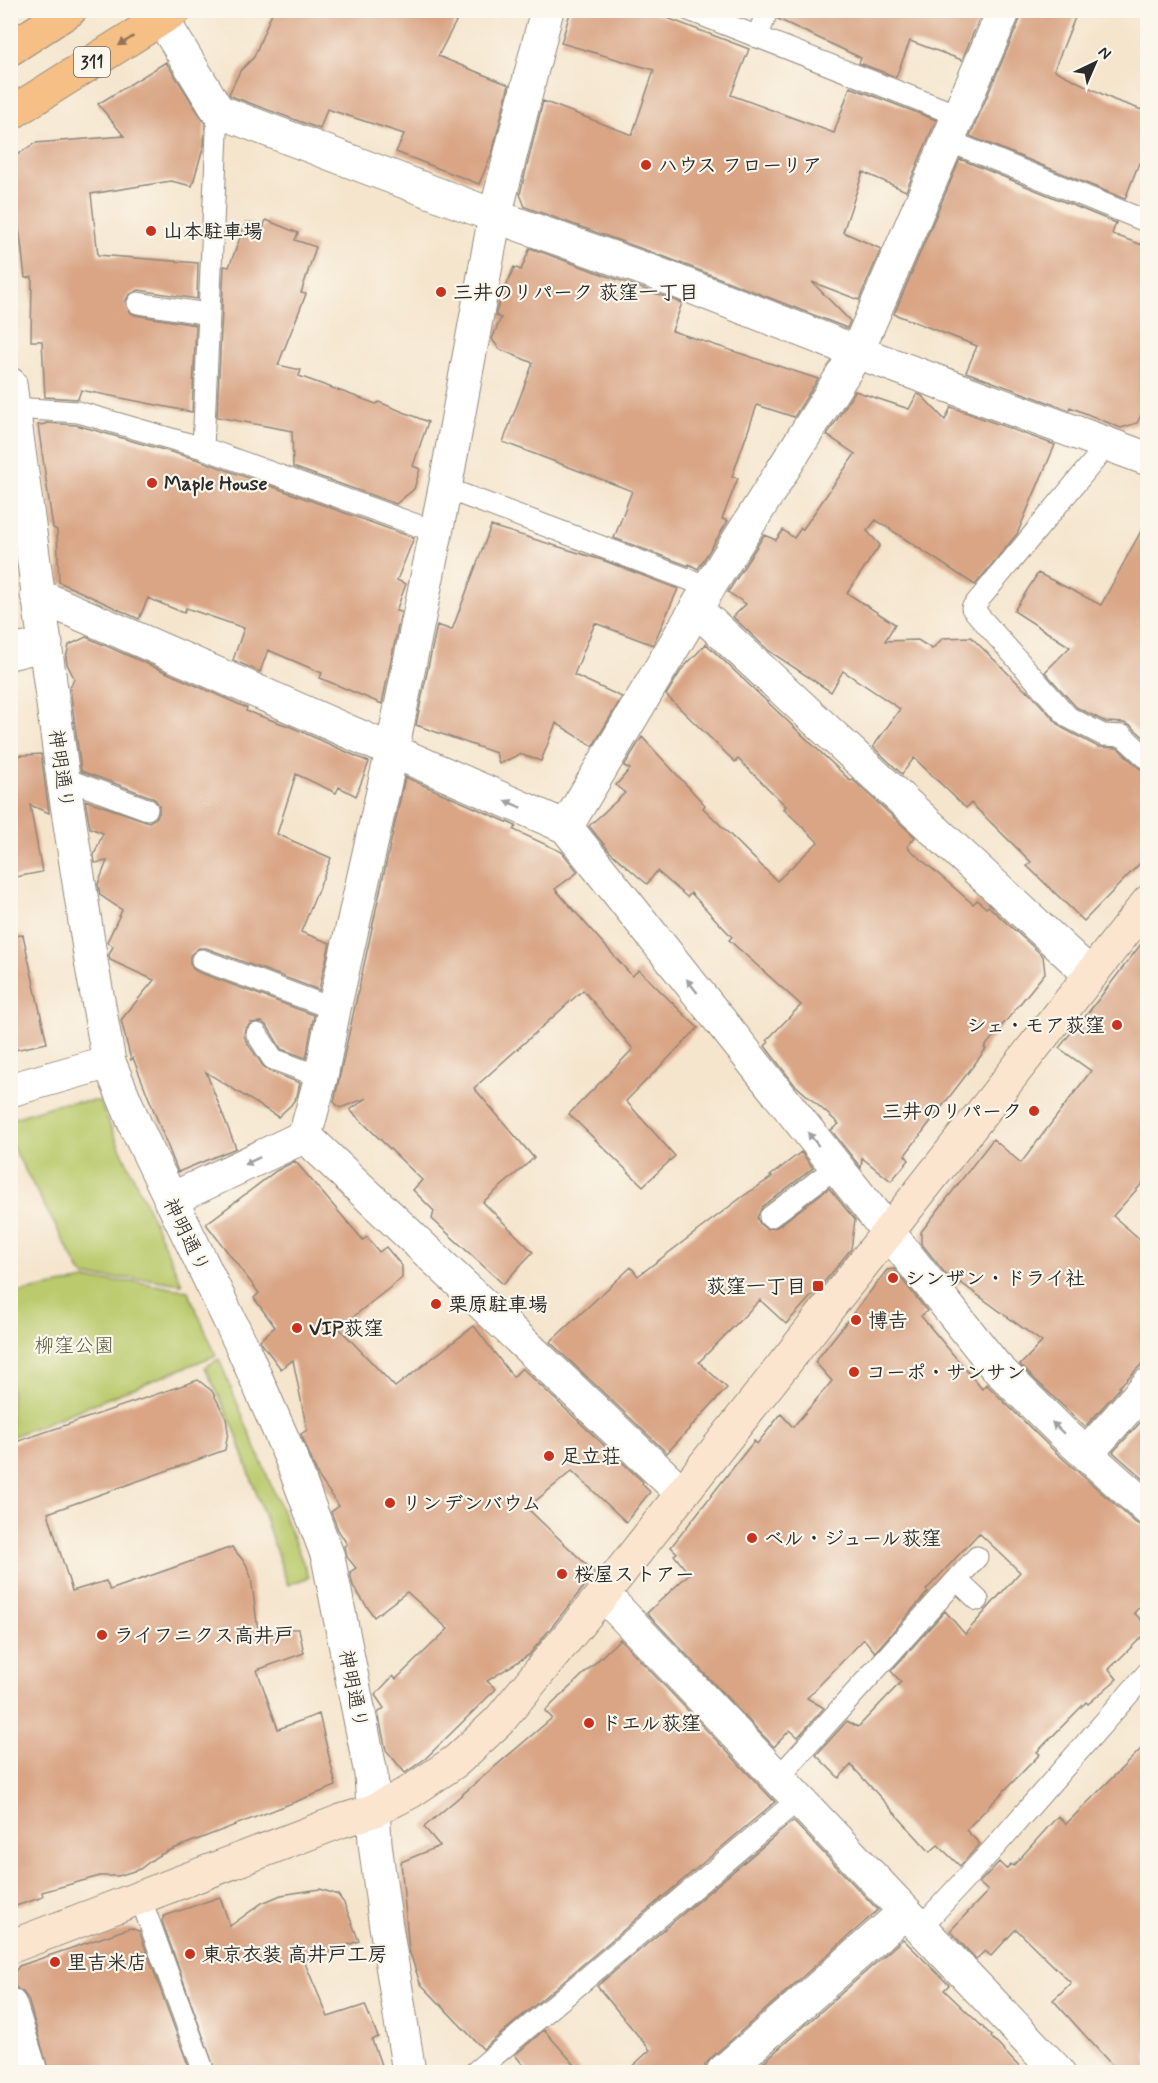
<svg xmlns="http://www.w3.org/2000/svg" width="1158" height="2083" font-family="Mynerve,'Klee One',sans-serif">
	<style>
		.green { fill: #baca6c; stroke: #727a4c; stroke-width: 1.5 }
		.building { fill: #d9a585 }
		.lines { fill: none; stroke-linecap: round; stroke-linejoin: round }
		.lane-casing { stroke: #90887c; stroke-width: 23 }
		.street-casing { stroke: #90887c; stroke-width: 35 }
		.secondary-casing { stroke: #90887c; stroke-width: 35 }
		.primary-casing { stroke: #90887c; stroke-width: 35 }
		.lane { stroke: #fff; stroke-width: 21 }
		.street { stroke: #fff; stroke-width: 33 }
		.secondary { stroke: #fbe5cf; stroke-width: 33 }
		.primary { stroke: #f5bf86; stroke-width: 33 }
		.oneway { fill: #907558 }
		.oneway2 { fill: #a0a0a0 }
		.poi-dot { fill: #c8321e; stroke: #fbf7ec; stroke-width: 2 }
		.labels { text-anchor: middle; stroke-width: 4.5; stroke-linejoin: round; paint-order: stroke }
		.shield { fill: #fbf7ec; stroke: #696865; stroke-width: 1.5 }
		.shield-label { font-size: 18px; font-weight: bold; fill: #2b2b2b }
		.poi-label { font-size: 20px; font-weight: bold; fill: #2b2b2b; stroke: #fbf7ec; text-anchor: start }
		.street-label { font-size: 20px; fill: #2b2b2b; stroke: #fbf7ec }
		.park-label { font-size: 20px; fill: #565b3e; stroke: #fbf7ec }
	</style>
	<rect width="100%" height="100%" fill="#fbf7ec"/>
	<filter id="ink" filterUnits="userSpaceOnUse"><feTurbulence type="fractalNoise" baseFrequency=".0167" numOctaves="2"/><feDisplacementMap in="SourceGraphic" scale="12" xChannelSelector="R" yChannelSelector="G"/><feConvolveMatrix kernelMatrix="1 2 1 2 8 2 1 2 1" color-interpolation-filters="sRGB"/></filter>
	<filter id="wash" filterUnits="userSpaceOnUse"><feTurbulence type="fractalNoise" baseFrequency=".008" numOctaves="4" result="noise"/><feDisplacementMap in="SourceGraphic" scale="24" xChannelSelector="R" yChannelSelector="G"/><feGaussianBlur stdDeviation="1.35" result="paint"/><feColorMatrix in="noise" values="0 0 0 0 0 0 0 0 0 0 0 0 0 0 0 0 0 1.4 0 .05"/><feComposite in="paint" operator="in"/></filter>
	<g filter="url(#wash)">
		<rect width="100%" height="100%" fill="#f5e5cd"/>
		<path class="green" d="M99 1101 182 1284 149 1279 85 1277 81 1273 11 1144V1119L61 1103Z
			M85 1280 138 1282 188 1291 216 1355 11 1437V1294Z
			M219 1359 309 1577 288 1585 234 1428 205 1367Z"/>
		<g id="blocks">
			<path class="building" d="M273 10H462L438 56 509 85 492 153 479 184 396 152 404 134 327 109 320 129 231 96 229 94 240 71 254 57Z
				M571 10H646L749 49 731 95 834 133 850 87 936 120 906 191 863 172 843 232 881 249 859 300 812 282 850 321 847 328 665 257 525 207 520 194 543 101 632 135 654 70 561 43Z
				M780 10H983L962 60 910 41 896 77 859 63 861 58 778 19Z
				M1022 10H1078L1054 70 1114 100 1148 112V166L1139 163 1125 199 970 136 1021 17Z
				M166 62 205 123 204 145 192 186 171 181 91 194 98 255 198 263 197 299 139 290 129 295 125 302 130 312 135 315 196 325 192 412 81 390 78 399 45 397 42 341H31L32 277 25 278 20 235 10 178V160L35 143 124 136 98 104Z
				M960 159 1116 223 1112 234 1148 247V400L1137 423 1121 428 1070 407 1069 410 966 372 977 346 894 314Z
				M266 220 298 233 295 240 316 247 301 293 306 294 278 365 301 370 299 376 376 404 379 402 428 422 413 466 420 469 414 489 396 504 293 467 292 431 217 417 224 266 229 267 246 222 263 228Z
				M530 248 682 303 672 331 818 379 794 417 757 405 732 477 738 478 722 519 728 521 698 569 689 564V566L614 538 632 491 503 442 533 363 499 349 492 339 501 318 496 316V312L514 267 521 270Z
				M855 391 909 409 917 394 922 396 945 420 951 407 1055 445 1017 534 975 585 876 520 867 531 880 545 847 593 895 624 885 641 918 640 932 649 943 638 971 637 1026 691 1027 690 1062 728 1098 747 1118 748 1139 768 1148 771V855L1084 921 1027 866 1031 862 971 803 966 808 914 758 902 774 873 747 900 709 843 671 831 692 769 651 733 617 746 604 728 592 764 535 776 540 783 530 794 538 801 528 803 529 855 454 827 435Z
				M46 423 76 425 199 460 414 538 397 580 406 584 396 611 401 612 382 704 320 678 322 673 268 650 260 672 233 660 244 628 186 608 184 613 148 598 139 619 59 582 57 530 53 528 38 425 46 424Z
				M1148 518V741L1131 726 1124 723 1106 722 1076 707 1045 672 1070 647 1014 611 1038 573 1101 605Z
				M491 526 605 561 678 589 653 645 595 623 574 675 622 697 593 746 556 723 541 761 520 754 499 764 496 753 416 725 437 625 452 630Z
				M86 637 247 708 246 711 291 727 369 762 356 796 339 787 336 793 296 774 277 834 331 858 301 932 330 943 319 990 206 948H199L190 955V963L193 969 198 972 314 1015 306 1058 281 1049 268 1027 262 1022 251 1023 245 1029 244 1035 246 1041 263 1066 269 1071 300 1083 297 1096 291 1105 278 1117 206 1072 236 1148 178 1172 133 1058 131 1060 121 1020 154 980 110 960 109 955 113 946 107 942 122 910 100 895 98 884 107 861 95 863 94 855 103 833 90 828 85 800 149 822 156 818 159 813V806L156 800 151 797 81 771 70 688 74 678 67 664 66 658 69 645Z
				M706 644 851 781 852 779 915 837 907 847 973 904 977 900 986 908 988 906 1043 956 1045 973 984 1048 986 1049 905 1155 909 1160 891 1181 862 1158 861 1168 831 1130 839 1124 794 1084 765 1046 769 1042 767 1040 801 1005 729 940 732 937 691 893 687 897 657 871 647 884 610 852 589 826 625 793 616 785 630 769 624 766 642 737 705 805 703 808 777 881 818 842 784 809 786 806 738 759 735 762 666 695 682 669Z
				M41 754 49 813 30 805 42 872 10 878V756Z
				M405 777 516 826 514 830 562 852 578 872 555 889 632 976 639 970 698 1028 626 1101 675 1156 643 1186 569 1114 633 1049 583 990 474 1088 534 1158 483 1202 533 1252 503 1284 432 1219 434 1211 413 1190 422 1180 350 1110 367 1098 340 1108 334 1102Z
				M23 935 47 1043 10 1051V936Z
				M1148 935V1177L1113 1216 1148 1246V1358L1119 1387 1120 1388 1085 1427 1020 1365 1042 1342 961 1283 956 1287 921 1243V1232L993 1139 1021 1163 1091 1071 1059 1048 1080 1021 1081 1022Z
				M801 1152 813 1168 762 1207 757 1218 760 1224 766 1229 777 1227 829 1188 855 1220 851 1249 826 1280 786 1324 760 1300 699 1362 727 1388 667 1453 550 1342 631 1267 638 1276 742 1197 772 1177 770 1176Z
				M295 1161 363 1240 367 1237 379 1252 386 1247 402 1266V1278L339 1328 395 1387 474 1326 513 1377 522 1368 643 1482 642 1484 650 1492 626 1522 572 1471 527 1508 595 1573 529 1655 487 1681 496 1689 426 1758 405 1773 386 1750 378 1713 384 1708 375 1695 393 1676 396 1679 448 1629 407 1592 374 1617 353 1586 350 1572 356 1568 347 1557 344 1546 347 1544 338 1530 331 1512 339 1506 318 1476 301 1434 307 1430 293 1360 281 1369 262 1344 260 1340 275 1327 254 1298 259 1293 206 1224 276 1171Z
				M894 1269 927 1311 921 1316 982 1389 986 1384 1051 1448 1136 1523 1148 1527V1598L1134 1613 1148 1626V1631L1109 1669 1117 1679 1088 1704 1086 1702 1037 1752 1040 1754 966 1830 980 1844 960 1866 938 1845 930 1852 851 1765 839 1778 816 1755 847 1721 858 1727 901 1682 891 1671 945 1611 965 1634 1020 1572 979 1533 926 1590 928 1592 875 1652 864 1639 807 1698 824 1708 798 1737 790 1730 774 1747 647 1613 689 1574 674 1555 677 1553 671 1547 754 1441 757 1444 781 1414 793 1427 832 1381 815 1362 887 1270Z
				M198 1380 212 1391 226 1418 228 1432 225 1450 48 1513 72 1591 106 1581 110 1590 232 1547 246 1564 251 1577 259 1638 286 1629H299L304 1653 257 1670 278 1729 319 1714 336 1786 168 1851 156 1857 140 1869 118 1876H100L42 1892 43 1897 10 1908V1444Z
				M1148 1414V1483L1113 1452Z
				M620 1639 775 1802 483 2049 420 1983 409 1950 401 1862 440 1846 424 1827 552 1718 545 1711Z
				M1148 1742V2073H1119L1053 2000 1071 1983 1016 1929 991 1956 985 1951 976 1959 950 1931 988 1891 979 1883 999 1862 1006 1869 1011 1864 1013 1866 1058 1816 1066 1824Z
				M793 1821 878 1910 711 2058 705 2065V2073H625L650 2050 597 1986Z
				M320 1889 338 1895 344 1903 359 1941 304 1961 328 2017 365 2005 378 2037 372 2040 384 2073H216L162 1921 164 1916 220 1897 230 1926 262 1903 281 1895Z
				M130 1928 139 1931 191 2073H49L28 1999 23 1992 16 1988 12 1976 19 1966Z
				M903 1939 949 1985 944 1990 992 2036 991 2037 1025 2073H751Z
				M544 2030 582 2073H530L515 2055Z"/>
		</g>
	</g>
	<g filter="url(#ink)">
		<use href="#blocks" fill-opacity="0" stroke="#90887c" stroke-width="1.5"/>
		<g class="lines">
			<defs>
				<path id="lane" d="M689 10 960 116
					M757 37 768 10
					M949 141 1148 222
					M138 303 208 314
					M13 408 78 412 203 448 436 532
					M1108 444 972 608 1068 717 1103 735 1123 736 1148 759
					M203 448 218 111
					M445 488 709 587
					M63 778 147 809
					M202 960 334 1009
					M257 1034 273 1059 321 1077
					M770 1217 836 1167
					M957 1580 978 1600
					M778 1778 977 1557
					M140 1897 204 2072
					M920 1928 993 1849 1148 1672
					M475 2072 799 1799"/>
				<path id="street" d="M547 10 495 216 445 488 392 751 334 1009 321 1077 305 1136 682 1493
					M162 19 218 111 495 216 658 274 857 352 1148 459
					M10 384 63 778 91 961 109 1062 136 1127 242 1346 291 1458 328 1557 371 1774 375 1843 385 1920 409 2072
					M37 595 566 827 995 1366 1064 1434 1148 1509
					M697 610 1091 975
					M10 653 46 644
					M566 827 709 587 857 352 1004 10
					M10 1090 109 1062
					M170 1200 305 1136
					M1087 1453 1148 1385
					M603 1594 1058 2072
					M10 2005 31 2072
					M723 2072 905 1912"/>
				<path id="secondary" d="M10 1947 341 1821 373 1811 410 1792 456 1761 499 1721 603 1594 1148 902"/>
				<path id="primary" d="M10 49 70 10
					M10 114 175 10"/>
			</defs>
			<use href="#lane" class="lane-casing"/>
			<use href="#street" class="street-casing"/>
			<use href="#secondary" class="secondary-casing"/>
			<use href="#primary" class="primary-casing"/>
			<use href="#lane" class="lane"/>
			<use href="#street" class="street"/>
			<use href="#secondary" class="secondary"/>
			<use href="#primary" class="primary"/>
		</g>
		<defs><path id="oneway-solid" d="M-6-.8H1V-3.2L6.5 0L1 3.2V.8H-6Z" transform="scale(1.5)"/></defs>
		<use class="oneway" href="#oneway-solid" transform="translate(126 41) rotate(148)"/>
		<g class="oneway2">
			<use href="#oneway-solid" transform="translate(513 804) rotate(-156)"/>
			<use href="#oneway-solid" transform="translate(692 986) rotate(-128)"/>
			<use href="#oneway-solid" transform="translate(813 1139) rotate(-128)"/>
			<use href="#oneway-solid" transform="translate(252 1161) rotate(155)"/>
			<use href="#oneway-solid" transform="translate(1058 1428) rotate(-136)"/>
		</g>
	</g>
	<g class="poi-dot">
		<circle cx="646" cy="165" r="6"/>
		<circle cx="151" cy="231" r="6"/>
		<circle cx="441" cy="292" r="6"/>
		<circle cx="152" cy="483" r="6"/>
		<circle cx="1117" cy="1025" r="6"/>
		<circle cx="1034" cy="1111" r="6"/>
		<circle cx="893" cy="1278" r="6"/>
		<rect x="812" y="1280" width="12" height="12" rx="3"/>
		<circle cx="436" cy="1304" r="6"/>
		<circle cx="856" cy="1320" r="6"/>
		<circle cx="297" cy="1328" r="6"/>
		<circle cx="854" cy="1372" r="6"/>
		<circle cx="549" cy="1456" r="6"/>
		<circle cx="390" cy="1503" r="6"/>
		<circle cx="752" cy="1538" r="6"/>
		<circle cx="562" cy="1574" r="6"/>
		<circle cx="102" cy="1635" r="6"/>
		<circle cx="589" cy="1723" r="6"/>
		<circle cx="190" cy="1954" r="6"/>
		<circle cx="55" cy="1962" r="6"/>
	</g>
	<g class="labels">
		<rect class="shield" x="74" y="47" width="36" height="30" rx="4.5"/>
		<g class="shield-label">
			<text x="92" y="68">311</text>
		</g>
		<g class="poi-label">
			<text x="658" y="172">ハウス フローリア</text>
			<text x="163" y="238">山本駐車場</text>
			<text x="453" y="299">三井のリパーク 荻窪一丁目</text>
			<text x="164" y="490">Maple House</text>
			<text x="1105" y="1032" text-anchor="end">シェ・モア荻窪</text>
			<text x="1022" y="1118" text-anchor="end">三井のリパーク</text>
			<text x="905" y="1285">シンザン・ドライ社</text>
			<text x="806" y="1293" text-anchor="end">荻窪一丁目</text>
			<text x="448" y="1311">栗原駐車場</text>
			<text x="868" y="1327">博𠮷</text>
			<text x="309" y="1335">VIP荻窪</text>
			<text x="866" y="1379">コーポ・サンサン</text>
			<text x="561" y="1463">足立荘</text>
			<text x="402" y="1510">リンデンバウム</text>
			<text x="764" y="1545">ベル・ジュール荻窪</text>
			<text x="574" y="1581">桜屋ストアー</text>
			<text x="114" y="1642">ライフニクス高井戸</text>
			<text x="601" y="1730">ドエル荻窪</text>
			<text x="202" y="1961">東京衣装 高井戸工房</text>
			<text x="67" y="1969">里吉米店</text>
		</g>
		<g class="street-label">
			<text transform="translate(62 769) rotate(82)" y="7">神明通り</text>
			<text transform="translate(187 1235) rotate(64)" y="7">神明通り</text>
			<text transform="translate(354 1689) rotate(79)" y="7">神明通り</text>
		</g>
		<g class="park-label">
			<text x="74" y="1352">柳窪公園</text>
		</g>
	</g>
	<rect width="1158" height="2083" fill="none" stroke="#fbf7ec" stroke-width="36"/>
	<g transform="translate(1095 63) rotate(44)" stroke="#fbf7ec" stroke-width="4.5" paint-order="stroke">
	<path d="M0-4.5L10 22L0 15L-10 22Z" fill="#2b2b2b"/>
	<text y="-9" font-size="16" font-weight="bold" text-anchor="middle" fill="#2b2b2b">N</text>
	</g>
</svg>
